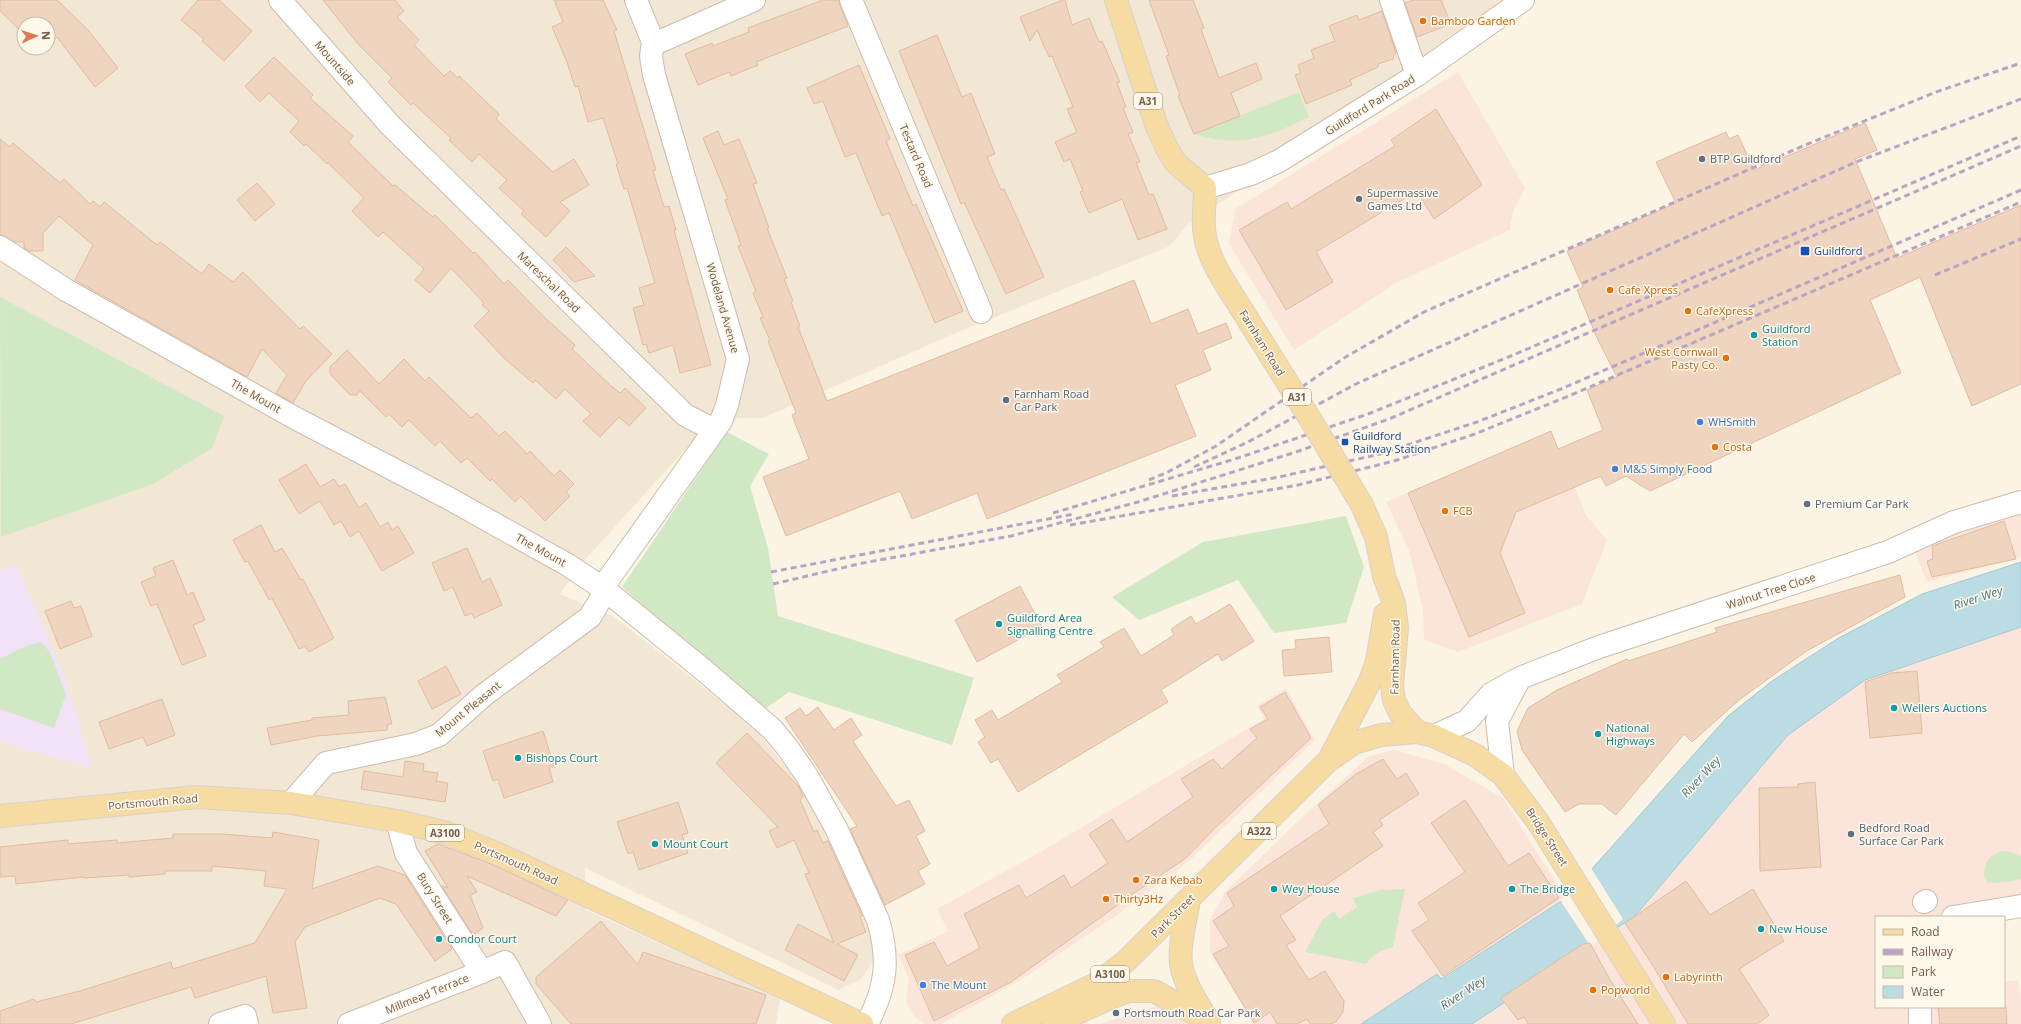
<svg xmlns="http://www.w3.org/2000/svg" width="2021" height="1024" font-family="'Open Sans',sans-serif">
	<style>
		.residential { fill: #f2e6d4; fill-rule: evenodd }
		.commercial { fill: #fbe5da }
		.education { fill: #f1e2f7 }
		.green { fill: #d1e8c5 }
		.water { fill: #bbdce3; stroke: #a2cad5 }
		.pier { fill: #fbf4e5 }
		.building { fill: #efd4bf; stroke: #e0bca0 }
		.lines { fill: none; stroke-linecap: round; stroke-linejoin: round }
		.street-casing { stroke: #ccbcac; stroke-width: 24 }
		.secondary-casing { stroke: #cfbcaa; stroke-width: 24 }
		.primary-casing { stroke: #d8d1cd; stroke-width: 24 }
		.street { stroke: #fff; stroke-width: 22 }
		.secondary { stroke: #fff; stroke-width: 22 }
		.primary { stroke: #f6dba2; stroke-width: 22 }
		.rail { stroke: #b7a5c4; stroke-width: 3; stroke-dasharray: 6 4; stroke-linecap: butt }
		.primary-bridge-casing { stroke: #d8d1cd; stroke-width: 24; stroke-linecap: butt }
		.primary-bridge { stroke: #f6dba2; stroke-width: 22 }
		.food-dot { fill: #e8710a; stroke: #fef8eb; stroke-width: 1.5 }
		.service-dot { fill: #5c6f8a; stroke: #fef8eb; stroke-width: 1.5 }
		.transit-dot { fill: #1a4fb4; stroke: #fef8eb; stroke-width: 1.5 }
		.culture-dot { fill: #0f9aa8; stroke: #fef8eb; stroke-width: 1.5 }
		.shop-dot { fill: #3f7fe0; stroke: #fef8eb; stroke-width: 1.5 }
		.labels { text-anchor: middle; stroke-width: 3; stroke-linejoin: round; paint-order: stroke }
		.shield { fill: #fef8eb; stroke: #9c8b7c; stroke-width: 1 }
		.shield-label { font-size: 10px; font-weight: bold; fill: #725c4c }
		.food-label { font-size: 11px; fill: #c56008; stroke: #fef8eb; text-anchor: start }
		.street-label { font-size: 11px; fill: #725c4c; stroke: #fef8eb }
		.service-label { font-size: 11px; fill: #4e5e75; stroke: #fef8eb; text-anchor: start }
		.transit-label { font-size: 11px; fill: #164399; stroke: #fef8eb; text-anchor: start }
		.culture-label { font-size: 11px; fill: #0d838f; stroke: #fef8eb; text-anchor: start }
		.shop-label { font-size: 11px; fill: #366cbe; stroke: #fef8eb; text-anchor: start }
		.water-label { font-size: 12px; font-style: italic; fill: #477785; stroke: #fef8eb }
	</style>
	<rect width="100%" height="100%" fill="#fbf4e5"/>
	<path class="residential" d="M0 0H1523L1417 75 1188 224 1170 246 951 335 763 418H738L690 444 583 562 560 594 613 616 754 727 811 799 832 838 872 936 874 960 861 979 839 990 585 868 586 910 780 998 776 1024H0ZM24 24H48V48H24Z"/>
	<path class="commercial" d="M1458 72 1525 188 1513 211 1510 230 1398 282 1294 350 1229 244 1235 209Z
		M1551 431 1586 515 1607 540 1582 604 1458 652 1424 640 1423 610 1409 550 1386 502Z
		M2021 515V557L1927 582 1915 552 1959 532Z
		M2021 627V904L1938 915V917H1876V1007H2004V982L2018 980 2021 998V1024H1472L1635 916 1788 735 1865 680Z
		M1286 688 1315 740 1189 861 1120 913 1019 981 941 1024H925L914 1016 906 1001 909 978 898 955 948 931 937 909 1035 855 1264 719 1257 706Z
		M1394 750 1444 764 1503 798 1566 898 1440 979 1437 974 1361 1024H1254L1210 953V920L1225 892 1309 811 1369 756Z
		M1164 1004 1195 1024H1099Z"/>
	<path class="education" d="M17 566 64 675 92 768 0 742V570Z"/>
	<path class="green" d="M1299 92 1309 117C1265 138 1242 148 1194 134Z
		M0 297 224 416 212 448 153 484 1 537Z
		M727 432 769 454 750 486 768 548 778 616 974 678 952 745 789 692 762 711 622 587Z
		M1346 516 1364 567 1346 623 1274 633 1238 580 1139 620 1112 597 1203 542Z
		M41 642 50 652 66 695 54 728 0 709V659L26 646Z
		M2002 851H2008L2021 856V879L2008 882 1989 883 1984 878C1983 864 1988 856 2002 851Z
		M1405 889 1393 947C1381 950 1374 954 1366 964L1305 952 1322 920 1334 911 1339 919 1357 907 1353 898 1380 890Z"/>
	<path class="water" d="M2021 562V627L1865 680 1788 735 1635 916 1472 1024H1361L1437 974 1441 979 1566 898 1728 716 1772 681 1837 639 1922 594Z"/>
	<path class="pier" d="M1591 868 1623 919 1591 947 1560 900 1565 896Z"/>
	<path class="building" d="M0 0H57L88 30 118 68 95 87 57 37 48 46V24H24V34L0 11Z
		M198 0H219L252 31 224 61 202 41 204 39 181 20Z
		M323 0H395L404 11 397 17 419 40 414 45 444 76 450 71 458 78 459 76 499 114 496 119 553 172 574 159 589 185 560 202 570 211 546 237 521 214 524 211 499 188 507 180 479 154 472 162 449 140 451 138 413 103 411 105 388 82 392 78 358 44Z
		M554 0H603L617 30 614 31 656 170 653 171 664 207 669 206 676 230H674L711 365 680 373 673 345 649 353 646 344 643 345 633 308 644 305 639 288 655 283 627 188 624 189 616 164H618L603 118 588 122 578 86 575 87 567 62 552 27 563 22Z
		M823 0H838L848 26 756 62 758 65 731 76 729 72 698 85 685 54 712 43 713 46 749 32 748 28Z
		M1063 0H1065L1072 25 1089 18 1099 42 1102 41 1120 82 1117 83 1126 107 1123 108 1133 132 1128 134 1140 162 1136 163 1149 195 1153 194 1167 229 1138 240 1122 199 1089 213 1080 192 1083 191 1070 159 1064 162 1055 142 1077 132 1067 109 1073 107 1052 56 1049 57 1037 30 1030 41 1020 17Z
		M1149 0H1193L1204 28 1201 29 1219 78 1256 63 1262 79 1231 93 1240 116 1194 134 1178 96 1180 95 1166 56 1169 55Z
		M1413 0H1441L1451 24 1417 37 1405 3Z
		M1382 11 1396 53 1394 54 1393 59 1378 64V67L1350 80 1352 85 1306 104 1295 75 1301 73 1298 65 1314 58 1311 50 1335 41 1329 26 1357 15 1359 20Z
		M937 35 962 97 971 93 995 154 987 157 1001 190 1004 189 1044 277 1006 294 964 202 961 204 899 51Z
		M274 57 313 95 310 98 353 136 348 142 393 186 395 185 433 217 435 215 473 253 475 252 504 284 508 280 544 317 575 345 572 349 610 385 620 393 625 388 646 408 629 426 619 417 600 437 583 421 591 414 565 389 556 399 535 380 533 383 505 359 474 326 489 311 482 305 484 303 451 268 430 293 415 280 424 269 383 232 378 237 352 211 364 198 328 163 327 164 306 144 304 146 290 132 299 121 269 93 260 102 245 86Z
		M859 65 890 139 886 141 913 206 916 204 963 311 935 323 889 213 882 216 856 153 845 157 823 101 814 104 807 88Z
		M1436 109 1482 185 1434 219 1417 191 1316 252 1333 282 1286 310 1239 230 1287 202 1291 209 1395 146 1391 140Z
		M1865 123 1877 150 1855 159 1897 258 2021 205V384L1972 406 1920 277 1870 300 1901 373 1650 491 1626 476 1606 486 1601 476 1516 512 1500 553 1525 613 1469 637 1408 493 1551 431 1558 449 1603 430 1587 390 1617 377 1598 340 1577 290 1583 287 1567 251 1676 203 1656 162 1726 132 1729 139 1738 135 1754 170Z
		M718 131 724 145 739 139 757 183 753 184 769 228H767L787 278 784 279 793 301 791 302 800 326 798 327 827 401 1134 280 1151 324 1188 309 1198 334 1226 323 1232 338 1203 350 1211 370 1175 385 1196 436 987 519 977 493 912 519 900 491 786 536 763 477 809 459 792 415 796 413 768 341 770 340 760 318 763 317 753 293 756 292 738 246 741 245 725 200 728 199 703 138Z
		M0 139 10 147 13 143 60 183 64 179 90 204 93 201 100 207 104 202 157 245 160 242 202 274 209 264 233 282 243 272 300 329 303 326 332 354 306 381 293 403 276 393 287 375 262 349 247 377 75 280 93 245 59 216 43 233V251H29L24 248V242H15L0 235Z
		M257 183 275 204 255 221 237 200Z
		M566 247 595 276 574 282 553 260Z
		M347 350 379 384 404 359 425 381 429 377 471 418 477 413 499 436 505 431 527 454 530 451 554 476 560 470 574 484 566 492 570 496 545 521 521 496 515 502 492 479 490 481 467 458 461 463 440 441 435 446 409 420 402 427 389 414 386 417 360 391 357 395H350L330 374V367Z
		M306 464 320 487 334 479 339 487 345 484 359 508 366 503 380 527 388 522 392 530 398 526 414 553 382 571 359 531 350 537 341 521 334 525 320 501 299 514 279 480Z
		M2004 521 2016 559 1932 577 1927 561 1933 559 1932 546Z
		M261 525 275 552 282 548 301 580 303 579 334 638 309 652 305 646 299 649 272 598 269 600 248 561 245 562 233 540Z
		M467 548 482 582 490 578 502 605 474 618 472 613 465 616 453 587 444 591 432 563Z
		M173 560 187 595 193 592 205 620 193 625 206 656 182 665 157 604 151 606 141 582 156 576 153 568Z
		M1900 575 1905 597 1805 652 1739 700 1692 742 1684 734 1616 815 1602 804H1579L1565 812 1522 750 1517 731 1528 708 1557 690 1627 659 1628 661 1717 632 1715 628Z
		M1020 586 1042 627 977 662 955 620Z
		M71 601 74 608 81 606 92 636 60 649 45 611Z
		M1230 604 1254 641 1222 661 1218 654 1161 690 1168 702 1018 792 998 759 991 763 978 742 985 737 975 720 992 710 998 720 1062 682 1057 675 1104 647 1100 642 1124 628 1141 656 1174 635 1171 629 1191 616 1196 624Z
		M1329 637 1332 672 1284 676 1282 650 1296 649 1295 640Z
		M446 666 461 694 432 709 418 681Z
		M1917 671 1922 733 1870 738 1865 682 1891 673Z
		M1285 692 1311 738 1214 829 1186 858 1130 896 1011 982 934 1021 905 955 934 942 947 966 980 948 964 914 1019 885 1026 898 1064 875 1071 888 1108 863 1089 834 1112 819 1127 842 1193 797 1181 779 1213 759 1222 769 1257 738 1250 729 1268 719 1260 707Z
		M385 697 392 724H388L387 730 317 736 271 745 267 728 312 720V718L349 715 348 701Z
		M162 699 175 735 147 746 143 737 109 749 99 722Z
		M818 707 834 730 851 718 862 735 853 741 896 806 909 800 925 831 916 836 930 864 918 871 925 884 885 905 850 829 857 826 785 718 800 708 806 716Z
		M543 731 554 766 549 767 553 782 504 798 498 779 493 781 483 751Z
		M747 733 799 787 803 797 800 800 814 832 817 830 823 843 828 841 862 916 860 917 866 932 837 944 858 955 844 981 785 950 798 924 834 943 805 874 809 873 794 840 777 848 769 831 778 827 716 763Z
		M1383 759 1397 779 1406 773 1419 794 1379 820 1383 825 1373 832 1383 846 1280 916 1296 940 1286 945 1309 980 1325 971 1344 1001 1343 1012 1336 1022 1330 1024H1310L1307 1019 1297 1024H1277L1270 1012 1254 1023 1213 954 1229 946 1213 921 1234 906 1227 893 1329 824 1318 805 1356 774Z
		M405 761 424 764 423 771 438 773 436 781 448 783 445 802 361 789 364 771 403 777Z
		M1815 782 1821 867 1760 871 1759 788 1798 787V784Z
		M1465 800 1508 866 1529 853 1559 898 1443 976 1412 931 1429 920 1418 903 1465 872 1431 823Z
		M678 802 688 833 682 835 688 853 639 870 633 852 628 854 617 822Z
		M273 832 319 840 312 889 378 866 405 875 452 949 435 961 396 904 380 898 305 927 295 942 307 1008 273 1013 266 976 195 998 191 987 71 1024H0V1011L34 999 36 1002 80 991 171 962 173 969 255 943 287 889 264 886 266 871 212 866V871H165V874L129 877V875L84 878V877L16 884 15 876 0 877V847L68 840V844L117 840V843L173 838V834H222L272 838Z
		M438 844 491 864 568 900 556 916 467 876 477 892 470 895 483 928 473 935 442 886 448 888 425 851Z
		M1686 881 1710 915 1753 889 1784 941 1739 969 1769 1015 1757 1024H1688L1650 961 1625 923Z
		M601 921 638 965 643 952 766 995 756 1024H571L536 984V977Z
		M1590 943 1609 978 1638 1024H1528L1524 1017 1518 1020 1501 998 1583 944Z
		M1938 1007H2006L2007 1024H1940Z"/>
	<g class="lines">
		<defs>
			<path id="street" d="M280 0 391 126 685 415 714 430
				M851 0 981 312
				M1391 0 1417 75
				M653 42 661 41 754 0
				M0 247 66 290 295 418 450 499 568 565 604 589 706 672 772 729 787 747 807 776 836 828 878 920C890 960 886 988 867 1024
				M291 803 326 763 416 744 439 735 484 695 590 617 602 597 607 581 721 421 727 405 738 359 654 75 651 56 653 42 636 0
				M397 821 406 853 482 972 505 962 540 1024
				M1924 902 1926 901
				M1953 917 2021 906
				M220 1024 245 1016 247 1024
				M349 1024 482 972
				M1920 1024V1007"/>
			<path id="secondary" d="M1205 188 1251 174 1279 161 1417 75 1523 0
				M1434 736 1467 721 1491 694 1520 678 1599 647 1888 552 1954 522 2021 502
				M1503 775 1497 721 1520 678"/>
			<path id="primary" d="M1116 0 1156 124 1167 149 1176 163 1205 188C1205 202 1203 216 1204 229 1206 252 1218 272 1230 291
				M1362 505 1376 537 1384 576 1394 603 1397 628 1392 686 1394 700 1400 713 1417 732
				M1330 758 1370 681 1377 661 1385 614
				M0 816 197 797 291 803 397 821 447 833 496 853 862 1024
				M1189 900C1186 919 1177 951 1182 969 1187 988 1199 1006 1209 1022
				M1013 1024 1096 984 1125 962 1328 761 1354 743 1381 735 1417 732 1434 736 1475 755 1503 775 1538 822 1664 1024
				M1053 1024 1110 998 1128 991H1154L1208 1021"/>
		</defs>
		<use href="#street" class="street-casing"/>
		<use href="#secondary" class="secondary-casing"/>
		<use href="#primary" class="primary-casing"/>
		<use href="#street" class="street"/>
		<use href="#secondary" class="secondary"/>
		<use href="#primary" class="primary"/>
		<path class="rail" d="M1935 275 2021 239
			M1194 467 1248 442 1358 383 1856 162 2021 99
			M1149 480 1166 473 1216 446 1344 358 1424 312 1805 145 1936 92 2021 63
			M1172 496 1279 477 1380 454 1477 422 1561 389 2021 190
			M1053 513 1235 459 1368 414 1511 356 2021 136
			M1070 525 1298 485 1394 461 1475 434 1571 395 2021 202
			M771 572 1074 514
			M773 584 863 563 1011 536 1138 502 1296 452 1389 419 2021 146"/>
		<defs>
			<path id="primary-bridge" d="M1230 291 1309 417 1362 505"/>
		</defs>
		<use href="#primary-bridge" class="primary-bridge-casing"/>
		<use href="#primary-bridge" class="primary-bridge"/>
	</g>
	<g class="food-dot">
		<circle cx="1423" cy="21" r="4"/>
		<circle cx="1610" cy="290" r="4"/>
		<circle cx="1688" cy="311" r="4"/>
		<circle cx="1726" cy="358" r="4"/>
		<circle cx="1715" cy="447" r="4"/>
		<circle cx="1445" cy="511" r="4"/>
		<circle cx="1136" cy="880" r="4"/>
		<circle cx="1106" cy="899" r="4"/>
		<circle cx="1666" cy="977" r="4"/>
		<circle cx="1593" cy="990" r="4"/>
	</g>
	<g class="service-dot">
		<circle cx="1702" cy="159" r="4"/>
		<circle cx="1359" cy="199" r="4"/>
		<circle cx="1006" cy="400" r="4"/>
		<circle cx="1807" cy="504" r="4"/>
		<circle cx="1851" cy="834" r="4"/>
		<circle cx="1116" cy="1013" r="4"/>
	</g>
	<g class="transit-dot">
		<rect x="1800" y="246" width="10" height="10" rx="2"/>
		<rect x="1341" y="438" width="8" height="8" rx="2"/>
	</g>
	<g class="culture-dot">
		<circle cx="1754" cy="335" r="4"/>
		<circle cx="999" cy="624" r="4"/>
		<circle cx="1894" cy="708" r="4"/>
		<circle cx="1598" cy="734" r="4"/>
		<circle cx="518" cy="758" r="4"/>
		<circle cx="655" cy="844" r="4"/>
		<circle cx="1274" cy="889" r="4"/>
		<circle cx="1512" cy="889" r="4"/>
		<circle cx="1761" cy="929" r="4"/>
		<circle cx="439" cy="939" r="4"/>
	</g>
	<g class="shop-dot">
		<circle cx="1700" cy="422" r="4"/>
		<circle cx="1615" cy="469" r="4"/>
		<circle cx="923" cy="985" r="4"/>
	</g>
	<g class="labels">
		<g class="shield">
			<rect x="1134" y="93" width="28" height="16" rx="3"/>
			<rect x="1283" y="389" width="28" height="16" rx="3"/>
			<rect x="1242" y="823" width="34" height="16" rx="3"/>
			<rect x="426" y="825" width="38" height="16" rx="3"/>
			<rect x="1091" y="966" width="38" height="16" rx="3"/>
		</g>
		<g class="shield-label">
			<text x="1148" y="105">A31</text>
			<text x="1297" y="401">A31</text>
			<text x="1259" y="835">A322</text>
			<text x="445" y="837">A3100</text>
			<text x="1110" y="978">A3100</text>
		</g>
		<g class="food-label">
			<text x="1431" y="25">Bamboo Garden</text>
			<text x="1618" y="294">Cafe Xpress</text>
			<text x="1696" y="315">CafeXpress</text>
			<text x="1718" y="356" text-anchor="end">West Cornwall<tspan x="1718" dy="13">Pasty Co.</tspan></text>
			<text x="1723" y="451">Costa</text>
			<text x="1453" y="515">FCB</text>
			<text x="1144" y="884">Zara Kebab</text>
			<text x="1114" y="903">Thirty3Hz</text>
			<text x="1674" y="981">Labyrinth</text>
			<text x="1601" y="994">Popworld</text>
		</g>
		<g class="street-label">
			<text transform="translate(335 63) rotate(49)" y="4">Mountside</text>
			<text transform="translate(1370 105) rotate(-32)" y="4">Guildford Park Road</text>
			<text transform="translate(916 156) rotate(67)" y="4">Testard Road</text>
			<text transform="translate(549 282) rotate(44)" y="4">Mareschal Road</text>
			<text transform="translate(723 308) rotate(74)" y="4">Wodeland Avenue</text>
			<text transform="translate(1262 343) rotate(58)" y="4">Farnham Road</text>
			<text transform="translate(256 396) rotate(30)" y="4">The Mount</text>
			<text transform="translate(541 550) rotate(29)" y="4">The Mount</text>
			<text transform="translate(1771 591) rotate(-18)" y="4">Walnut Tree Close</text>
			<text transform="translate(1395 657) rotate(-89)" y="4">Farnham Road</text>
			<text transform="translate(468 709) rotate(-39)" y="4">Mount Pleasant</text>
			<text transform="translate(153 802) rotate(-5)" y="4">Portsmouth Road</text>
			<text transform="translate(1547 837) rotate(57)" y="4">Bridge Street</text>
			<text transform="translate(516 863) rotate(24)" y="4">Portsmouth Road</text>
			<text transform="translate(435 898) rotate(58)" y="4">Bury Street</text>
			<text transform="translate(1173 916) rotate(-45)" y="4">Park Street</text>
			<text transform="translate(427 994) rotate(-22)" y="4">Millmead Terrace</text>
		</g>
		<g class="service-label">
			<text x="1710" y="163">BTP Guildford</text>
			<text x="1367" y="197">Supermassive<tspan x="1367" dy="13">Games Ltd</tspan></text>
			<text x="1014" y="398">Farnham Road<tspan x="1014" dy="13">Car Park</tspan></text>
			<text x="1815" y="508">Premium Car Park</text>
			<text x="1859" y="832">Bedford Road<tspan x="1859" dy="13">Surface Car Park</tspan></text>
			<text x="1124" y="1017">Portsmouth Road Car Park</text>
		</g>
		<g class="transit-label">
			<text x="1814" y="255">Guildford</text>
			<text x="1353" y="440">Guildford<tspan x="1353" dy="13">Railway Station</tspan></text>
		</g>
		<g class="culture-label">
			<text x="1762" y="333">Guildford<tspan x="1762" dy="13">Station</tspan></text>
			<text x="1007" y="622">Guildford Area<tspan x="1007" dy="13">Signalling Centre</tspan></text>
			<text x="1902" y="712">Wellers Auctions</text>
			<text x="1606" y="732">National<tspan x="1606" dy="13">Highways</tspan></text>
			<text x="526" y="762">Bishops Court</text>
			<text x="663" y="848">Mount Court</text>
			<text x="1282" y="893">Wey House</text>
			<text x="1520" y="893">The Bridge</text>
			<text x="1769" y="933">New House</text>
			<text x="447" y="943">Condor Court</text>
		</g>
		<g class="shop-label">
			<text x="1708" y="426">WHSmith</text>
			<text x="1623" y="473">M&amp;S Simply Food</text>
			<text x="931" y="989">The Mount</text>
		</g>
		<g class="water-label">
			<text transform="translate(1978 598) rotate(-18)" y="4">River Wey</text>
			<text transform="translate(1701 777) rotate(-47)" y="4">River Wey</text>
			<text transform="translate(1463 993) rotate(-33)" y="4">River Wey</text>
		</g>
	</g>
	<rect x="1875" y="916" width="130" height="92" fill="#fef8eb" stroke="#c6baab"/>
	<rect x="1883" y="929" width="20" height="6" fill="#f6dba2" stroke="#c6baab"/>
	<text x="1911" y="936" font-size="12" fill="#725c4c">Road</text>
	<rect x="1883" y="949" width="20" height="6" fill="#b7a5c4" stroke="#c6baab"/>
	<text x="1911" y="956" font-size="12" fill="#725c4c">Railway</text>
	<rect x="1883" y="966" width="20" height="12" fill="#d1e8c5" stroke="#c6baab"/>
	<text x="1911" y="976" font-size="12" fill="#725c4c">Park</text>
	<rect x="1883" y="986" width="20" height="12" fill="#bbdce3" stroke="#c6baab"/>
	<text x="1911" y="996" font-size="12" fill="#725c4c">Water</text>
	<g transform="translate(36 36) rotate(87)"><circle r="19" fill="#fef8eb" stroke="#c6baab"/>
	<path d="M0-3L7 15L0 10L-7 15Z" fill="#de7852"/>
	<text y="-6" font-size="11" font-weight="bold" text-anchor="middle" fill="#725c4c">N</text>
	</g>
</svg>
